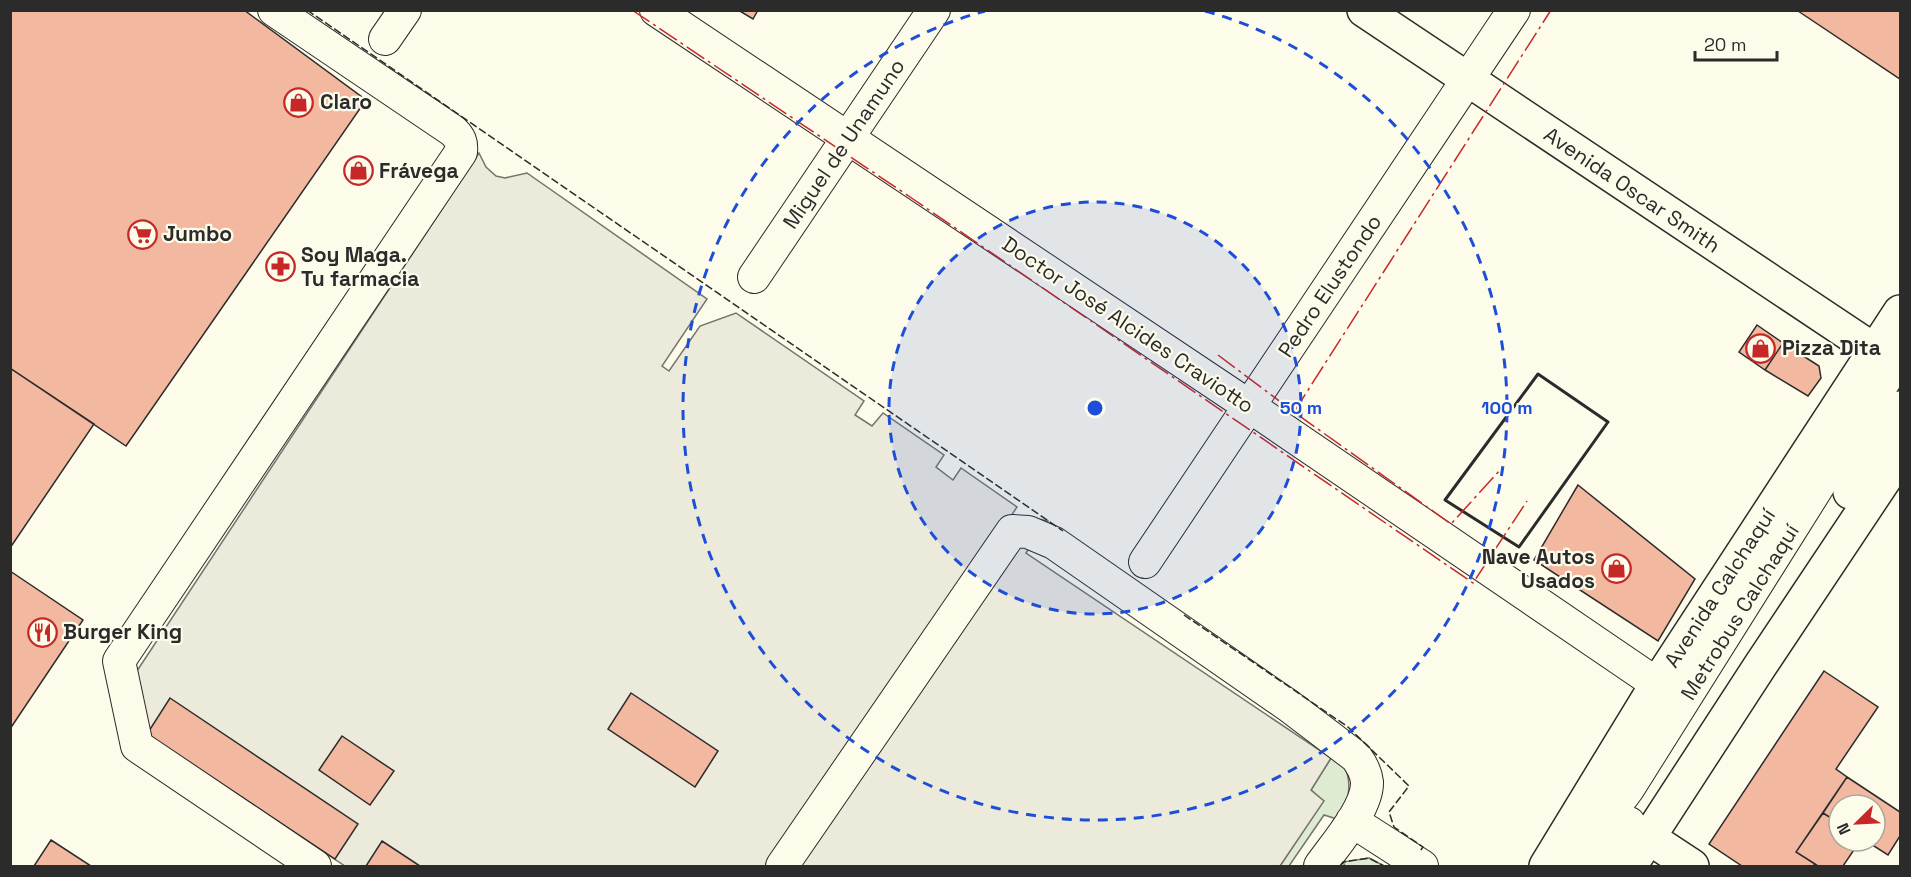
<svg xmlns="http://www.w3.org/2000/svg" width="1911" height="877" font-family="'Space Grotesk',sans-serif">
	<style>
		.green { fill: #deebd1; stroke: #74746e; stroke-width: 1.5 }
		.parking { fill: #eceadb; stroke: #74746e; stroke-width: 1.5 }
		.building { fill: #f2b8a0; stroke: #2b2b2b; stroke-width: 1.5 }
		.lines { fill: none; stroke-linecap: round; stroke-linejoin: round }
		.minor-casing { stroke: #2b2b2b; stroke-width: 34 }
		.major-casing { stroke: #2b2b2b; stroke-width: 36 }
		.minor { stroke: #fdfbea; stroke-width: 32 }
		.major { stroke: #fdfbea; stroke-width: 33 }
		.fence { stroke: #2b2b2b; stroke-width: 1.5; stroke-dasharray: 8 3; stroke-linecap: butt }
		.wall { stroke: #2b2b2b; stroke-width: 3 }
		.power { stroke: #c62828; stroke-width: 1.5; stroke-dasharray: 21 4.5 3 4.5; stroke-linecap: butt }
		.ring { fill: none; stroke: #1d4ed8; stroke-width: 3; stroke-dasharray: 10 8 }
		.labels { text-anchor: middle; stroke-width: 4.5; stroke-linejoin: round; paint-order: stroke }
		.poi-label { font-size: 21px; font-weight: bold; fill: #2b2b2b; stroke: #fdfbea; text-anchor: start }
		.street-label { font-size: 21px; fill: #2b2b2b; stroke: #fdfbea }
		.centre { fill: #1d4ed8; stroke: #fdfbea; stroke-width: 3 }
		.ring-label { font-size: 18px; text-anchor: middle; font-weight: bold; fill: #1d4ed8; stroke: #fdfbea; stroke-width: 4.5; stroke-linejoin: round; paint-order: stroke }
	</style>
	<rect width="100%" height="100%" fill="#fdfbea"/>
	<path class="green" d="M1333 755C1337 758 1342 762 1344 766 1353 782 1348 805 1340 820L1324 815 1289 866H1280L1323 801 1311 790Z
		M1369 858 1384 866H1345L1343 862Z"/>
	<path class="parking" d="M479 153 486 167 496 176 505 178 527 173 707 299 662 366 669 371 700 326 736 313 864 401 855 415 872 426 883 413 944 455 936 467 953 480 961 468 1017 507 1009 519 1028 517 1048 521 1026 553 1331 758 1311 790 1324 801 1280 866H345L142 731 131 680Z"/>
	<path class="building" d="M10 10H244L366 100 126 446 10 368Z
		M738 10H758L753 19Z
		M1799 10H1900V79L1798 11Z
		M1757 325 1783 343 1765 370 1739 352Z
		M1783 343 1819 366 1821 378 1808 396 1765 370Z
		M10 368 94 424 10 548Z
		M1578 485 1695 579 1658 641 1534 560Z
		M10 571 83 620 10 729Z
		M1824 671 1878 707 1836 769 1847 777 1796 852 1815 864 1813 866H1742L1709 844Z
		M631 693 718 751 695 787 608 729Z
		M170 698 358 824 335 859 147 734Z
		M342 736 394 771 370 805 319 770Z
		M1847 777 1900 812V836L1888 855 1866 841H1875V805H1839V823L1823 813Z
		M1823 813 1839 823V841H1860L1843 866H1818L1796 852Z
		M51 840 91 866H34Z
		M382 841 420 866H366Z"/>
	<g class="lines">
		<defs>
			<path id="minor" d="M274 10 453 131C460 138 462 142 461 152L119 661 137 746 315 866
				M656 10 1249 406 1657 684
				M385 39 405 10
				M754 277 934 10
				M1145 562 1514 10
				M1352 821 1422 866
				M782 866 1012 531 1028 532 1054 543 1289 706 1356 757C1362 765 1366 772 1367 782 1368 808 1334 846 1320 866
				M1577 866 1608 816 1628 789 1900 356
				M1604 866 1629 823"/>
			<path id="major" d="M1364 10 1875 351
				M1850 492 1896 420 1900 408
				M1586 803 1648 837 1692 866
				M1546 866 1657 684 1900 312
				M1630 866 1760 666 1900 456"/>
		</defs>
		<use href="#minor" class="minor-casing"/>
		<use href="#major" class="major-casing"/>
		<use href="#minor" class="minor"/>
		<use href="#major" class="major"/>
		<path class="fence" d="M307 10 1063 531
			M1184 615 1348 727 1409 786 1389 812 1394 827 1423 847 1420 851
			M1340 866 1343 862 1369 858 1384 866"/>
		<path class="wall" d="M1538 374 1608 422 1519 547 1445 500Z"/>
		<path class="power" d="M632 10 913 199 1473 583 1527 501
			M1218 355 1294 412 1451 524 1500 470
			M1294 412 1551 10"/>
	</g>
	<circle cx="1095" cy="408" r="206" fill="#1d4ed8" fill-opacity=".12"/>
	<g class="ring">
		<circle cx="1095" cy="408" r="206"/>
		<path d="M1205 11A412 412 0 1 1 985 11"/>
	</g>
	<defs>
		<symbol id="shop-ring" viewBox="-11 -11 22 22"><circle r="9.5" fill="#fdfbea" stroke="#c62828" stroke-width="1.5"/><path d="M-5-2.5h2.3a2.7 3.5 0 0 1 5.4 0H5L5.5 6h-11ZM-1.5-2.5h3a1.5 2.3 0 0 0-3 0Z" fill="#c62828"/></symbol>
		<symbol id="supermarket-ring" viewBox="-11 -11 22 22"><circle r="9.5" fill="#fdfbea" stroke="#c62828" stroke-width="1.5"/><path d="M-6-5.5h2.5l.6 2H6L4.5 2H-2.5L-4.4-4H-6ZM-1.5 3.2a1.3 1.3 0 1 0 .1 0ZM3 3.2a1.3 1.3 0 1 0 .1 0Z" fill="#c62828"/></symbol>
		<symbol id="pharmacy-ring" viewBox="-11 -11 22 22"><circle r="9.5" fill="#fdfbea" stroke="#c62828" stroke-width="1.5"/><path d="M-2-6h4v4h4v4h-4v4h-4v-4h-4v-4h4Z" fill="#c62828"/></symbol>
		<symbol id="restaurant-ring" viewBox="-11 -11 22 22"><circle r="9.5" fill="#fdfbea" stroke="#c62828" stroke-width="1.5"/><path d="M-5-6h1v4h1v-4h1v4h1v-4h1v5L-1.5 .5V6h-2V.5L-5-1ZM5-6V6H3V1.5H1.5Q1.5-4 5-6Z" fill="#c62828"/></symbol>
	</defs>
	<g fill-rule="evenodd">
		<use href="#shop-ring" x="282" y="86" width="33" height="33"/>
		<use href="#shop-ring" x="342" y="154" width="33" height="33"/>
		<use href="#supermarket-ring" x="126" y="218" width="33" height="33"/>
		<use href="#pharmacy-ring" x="264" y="250" width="33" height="33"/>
		<use href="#shop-ring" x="1744" y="332" width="33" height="33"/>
		<use href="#shop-ring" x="1600" y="552" width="33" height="33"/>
		<use href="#restaurant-ring" x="26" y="616" width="33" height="33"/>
	</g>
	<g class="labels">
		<g class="poi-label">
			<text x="320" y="109">Claro</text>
			<text x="379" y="178">Frávega</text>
			<text x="163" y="241">Jumbo</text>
			<text x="301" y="262">Soy Maga.<tspan x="301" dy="24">Tu farmacia</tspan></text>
			<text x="1782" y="355">Pizza Dita</text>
			<text x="1595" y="564" text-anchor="end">Nave Autos<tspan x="1595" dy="24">Usados</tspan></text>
			<text x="63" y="639">Burger King</text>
		</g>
		<g class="street-label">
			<text transform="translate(844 144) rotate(-56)" y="7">Miguel de Unamuno</text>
			<text transform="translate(1632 190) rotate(34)" y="7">Avenida Oscar Smith</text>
			<text transform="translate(1330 286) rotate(-56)" y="7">Pedro Elustondo</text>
			<text transform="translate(1128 325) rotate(34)" y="7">Doctor José Alcides Craviotto</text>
			<text transform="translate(1720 588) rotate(-57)" y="7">Avenida Calchaquí</text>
			<text transform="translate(1740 612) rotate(-58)" y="7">Metrobus Calchaquí</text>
		</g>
	</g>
	<circle cx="1095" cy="408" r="9" class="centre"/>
	<g class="ring-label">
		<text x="1301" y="414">50 m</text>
		<text x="1507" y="414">100 m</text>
	</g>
	<rect width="1911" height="877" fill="none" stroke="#2b2b2b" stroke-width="24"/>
	<g transform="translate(1857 823) rotate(246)"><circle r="28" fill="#fdfbea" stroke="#a9a89e" stroke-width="1.5"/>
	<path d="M0-4.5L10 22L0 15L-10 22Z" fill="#c62828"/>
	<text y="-9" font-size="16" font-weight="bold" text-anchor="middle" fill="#2b2b2b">N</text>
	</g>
	<path d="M1695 51v9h82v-9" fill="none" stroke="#2b2b2b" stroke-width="3"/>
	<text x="1704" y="51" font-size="18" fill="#2b2b2b" stroke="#fdfbea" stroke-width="4.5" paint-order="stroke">20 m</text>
</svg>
